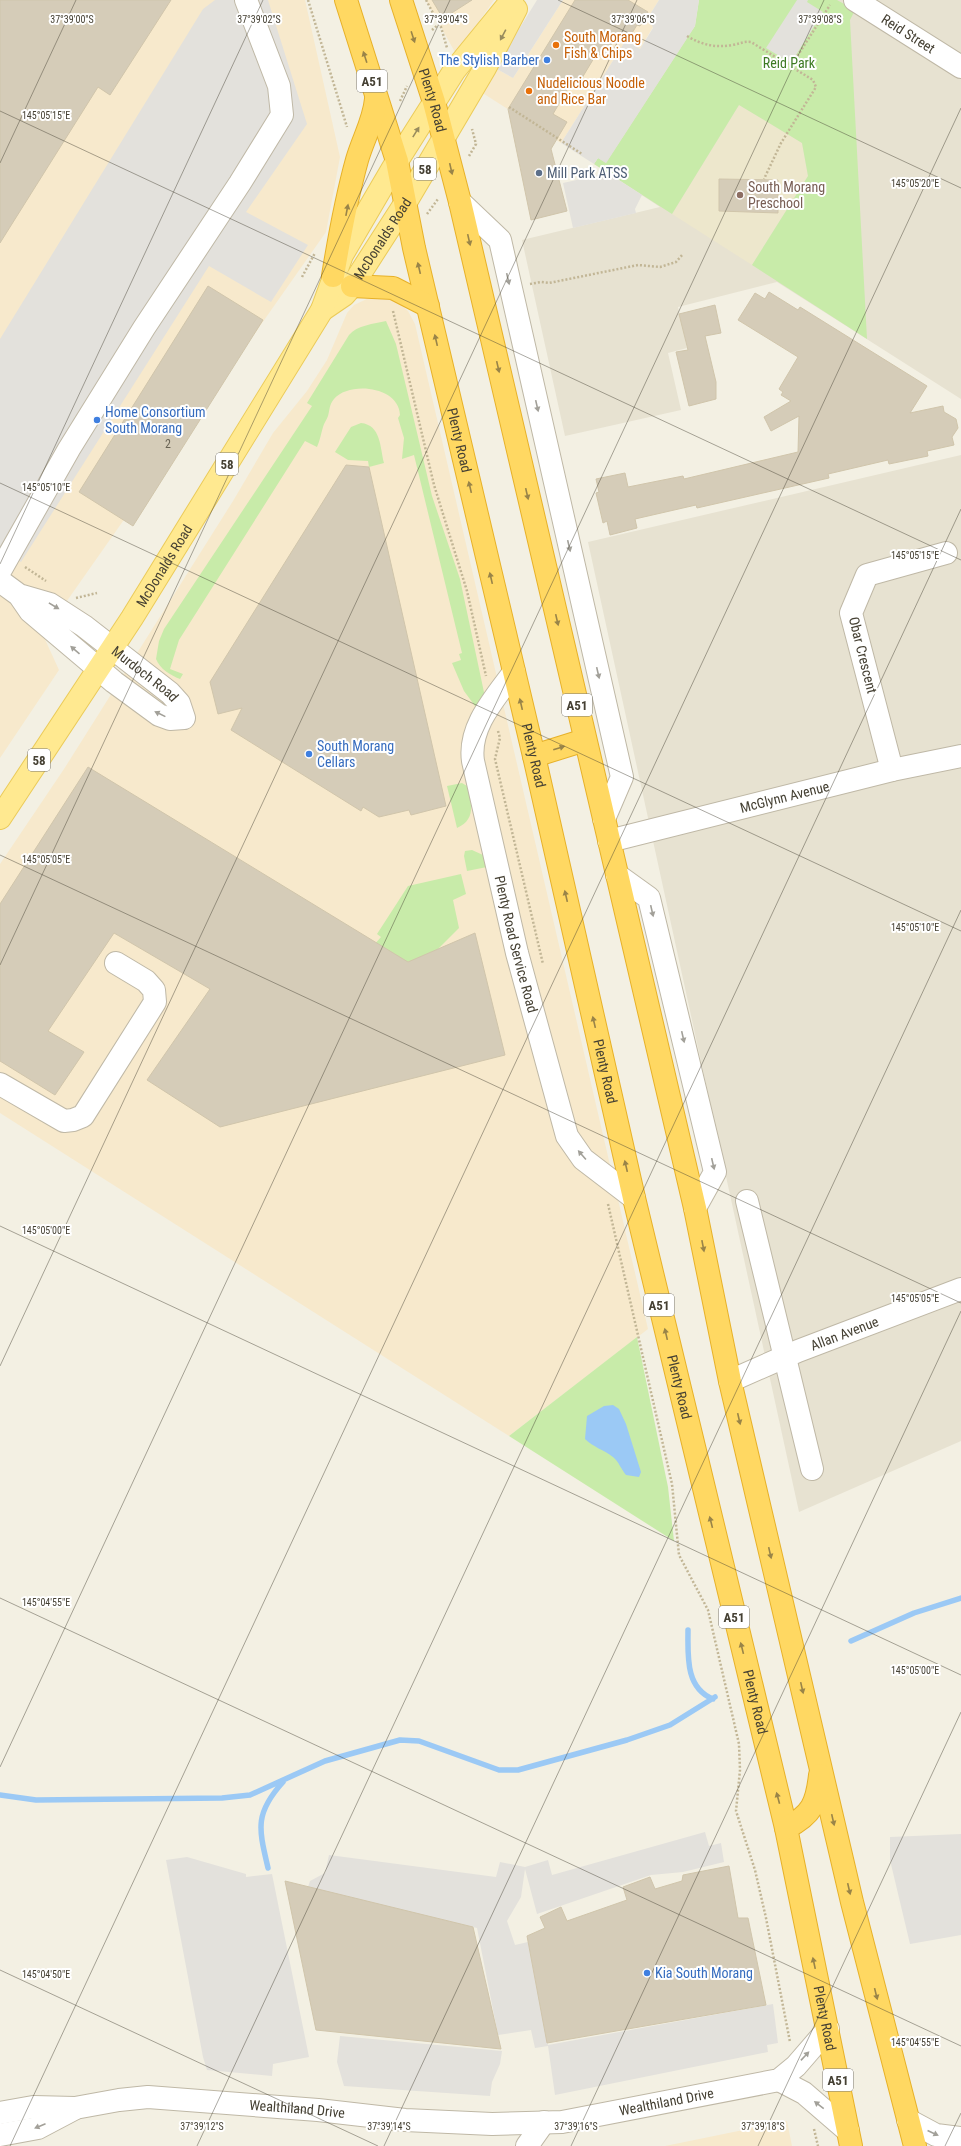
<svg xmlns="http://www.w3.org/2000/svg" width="961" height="2146" font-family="'Roboto Condensed',sans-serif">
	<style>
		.residential { fill: #e7e2d1 }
		.commercial { fill: #f7e9cc }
		.education { fill: #ede7cc }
		.green { fill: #c8eba9 }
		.parking { fill: #e3e1dc }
		.water { fill: #9bc9f5 }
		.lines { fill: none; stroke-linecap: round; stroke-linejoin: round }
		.stream { stroke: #9bc9f5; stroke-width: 5.5 }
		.building { fill: #d5ccb8; stroke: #d0c5ab }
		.minor-casing { stroke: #bfb8a6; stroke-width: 24 }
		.major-casing { stroke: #ebcb59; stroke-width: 24 }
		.highway-casing { stroke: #e7b129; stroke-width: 24 }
		.path { stroke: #c2b696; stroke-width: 2.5; stroke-dasharray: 2 2; stroke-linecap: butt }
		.minor { stroke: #fff; stroke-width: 22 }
		.major { stroke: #ffe990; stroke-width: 22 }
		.highway { stroke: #ffd862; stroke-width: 22 }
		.oneway { fill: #998c5d }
		.oneway2 { fill: #998448 }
		.oneway3 { fill: #a2a099 }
		.ticks { fill: none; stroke: #454033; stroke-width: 1; stroke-opacity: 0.45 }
		.food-dot { fill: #e8710a; stroke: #fff; stroke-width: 1.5 }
		.shop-dot { fill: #3f7fe0; stroke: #fff; stroke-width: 1.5 }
		.service-dot { fill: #5c6f8a; stroke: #fff; stroke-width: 1.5 }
		.education-dot { fill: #8d6e63; stroke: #fff; stroke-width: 1.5 }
		.labels { text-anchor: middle; stroke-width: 4; stroke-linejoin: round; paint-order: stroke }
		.number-label { font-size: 12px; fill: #696354 }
		.shield { fill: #fff; stroke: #7d7970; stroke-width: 1 }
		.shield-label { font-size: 13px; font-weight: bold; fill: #454033 }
		.street-label { font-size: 14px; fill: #454033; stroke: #fff }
		.food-label { font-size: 14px; fill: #c56008; stroke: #fff; text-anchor: start }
		.shop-label { font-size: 14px; fill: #366cbe; stroke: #fff; text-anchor: start }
		.park-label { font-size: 14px; fill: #3d7a23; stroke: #fff }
		.service-label { font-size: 14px; fill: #4e5e75; stroke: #fff; text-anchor: start }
		.education-label { font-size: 14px; fill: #785e54; stroke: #fff; text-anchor: start }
		.ticks-label { font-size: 10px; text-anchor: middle; fill: #454033; stroke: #fff; stroke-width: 4; stroke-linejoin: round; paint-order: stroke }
	</style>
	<rect width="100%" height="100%" fill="#f3f0e3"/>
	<path class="residential" d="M699 0H961V399L777 282 678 307 687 348 668 353 681 410 565 436 522 240 660 207 594 164 695 26Z
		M961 455V1441L799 1512 588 542Z"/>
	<path class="commercial" d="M0 0H305L340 157 326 232 43 635 59 670 0 758Z
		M426 0H494L456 54Z
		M563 0H659L649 16 653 27 640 49 626 40 561 143 481 92 495 68 513 78Z
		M371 297 388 298 398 302 408 311 415 324 648 1329 509 1436 0 1113V864L64 769 233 501 273 433 307 391 327 360 347 313 354 305Z
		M787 2121 792 2146H665Z"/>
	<path class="education" d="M739 105 802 143 808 176 752 265 672 214Z"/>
	<path class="green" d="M699 0H837L855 10 850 20 867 339 752 265 808 176 802 143 739 105 672 214 594 164 598 158 606 163 695 26Z
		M386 321 396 344 432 496 460 579 485 697 477 707 475 706 464 691 452 663 461 660 459 654 462 653 414 455 402 459 404 438 398 418 400 415C399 386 349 381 334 399 329 405 330 409 328 416 327 419 324 423 323 427 321 434 320 440 317 447L305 441 179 640 170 669 183 674 180 679C170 675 160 669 156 659L159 641 164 629 312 406 307 403 349 335C357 325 374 324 386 321Z
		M361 423C381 425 380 447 384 463L369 467 368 461 348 460 335 452 351 427Z
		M462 783 467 786C472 803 476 820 457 828L447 786Z
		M472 850 483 855 487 867 467 871 464 856 465 851Z
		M461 874 466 894 453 900 459 928 430 957 403 963 374 945 381 937 377 934 408 886Z
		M637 1337 668 1487 674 1541 509 1436Z"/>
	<path class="parking" d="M215 0H268L307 124 246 212 308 245 271 302 209 266 21 562 0 549V339L203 9Z
		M537 0H563L513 78 495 68Z
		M659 0H699L695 26 606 163 598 158 594 164 561 143 626 40 640 49 653 28 649 16Z
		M797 0H808L807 2 823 12 791 63 766 48Z
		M608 173 642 195 635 209 636 213 573 228 563 183Z
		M705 1832 709 1846 721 1843 724 1862 683 1872 651 1875 537 1914 525 1869 521 1897 507 1921 515 1945 528 1942 548 2045 773 2004 778 2043 767 2045 768 2052 555 2095 548 2046 535 2048 531 2030 498 2035 477 1928 308 1887 310 1881 325 1873 329 1855 496 1877 500 1862 525 1867 548 1860 552 1875Z
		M961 1834V1935L910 1944 890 1860V1837Z
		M187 1857 246 1874V1877L272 1874 309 2057 273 2064 272 2076 207 2070 203 2057 166 1860Z
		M340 2036 502 2051 500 2064 492 2082 490 2096 344 2086 337 2062Z"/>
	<path class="water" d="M613 1405 619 1409 626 1424 641 1472 639 1477 626 1475C621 1469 619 1462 613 1457 604 1450 593 1447 585 1439L587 1416 604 1406Z"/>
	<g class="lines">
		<path class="stream" d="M688 1630C688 1655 685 1688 713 1699
			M851 1641 914 1613 961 1598
			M0 1795 36 1800 222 1798 250 1795 325 1761 400 1740 419 1741 499 1770H518L627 1740 670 1725 715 1697
			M268 1868C259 1829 254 1814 283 1782"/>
	</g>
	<path class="building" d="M0 0H171L110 95 98 87 0 243Z
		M432 0H472L447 16 441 15Z
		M575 0H628L648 12 640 26 637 25 627 41 616 34 605 58 597 53 576 88 570 85 553 114 567 122 551 149 567 211 531 220 508 109Z
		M719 179 778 180V213L719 211Z
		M208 286 263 320 133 526 79 492Z
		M769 292 798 310 800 307 927 386 910 413 943 406 944 412 956 419 958 428 952 437 954 445 927 451 928 456 889 464 888 460 828 474 829 478 697 508 696 505 635 519 637 528 610 535 607 521 603 523 596 493 599 492 596 479 625 473 628 487 683 476 684 479 798 452 799 416 771 431 764 417 791 401 781 395 783 392 779 389 798 357 738 320 755 293 765 299Z
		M715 305 721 333 705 336 716 382V399L689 406 676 352 688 350 679 314Z
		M346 465 369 467 446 806 411 815 409 810 379 817 363 807 361 811 231 730 242 708 218 714 210 682Z
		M88 767 408 962 475 933 505 1055 220 1127 147 1080 210 989 114 933 48 1031 84 1052 55 1095 0 1061V904Z
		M729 1866 738 1918H748L766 2005 547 2043 527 1936 545 1928 540 1917 561 1907 567 1921 627 1900 623 1887 650 1877 655 1889 682 1881 683 1875Z
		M285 1881 473 1927 501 2049 316 2030Z"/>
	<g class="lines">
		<defs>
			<g id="minor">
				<path id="s1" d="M855 0 961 67"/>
				<path d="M460 202 500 240 622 777 604 819"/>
				<path d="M0 571 69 449 144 328 240 183 282 115 279 86 246 0"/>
				<path id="s2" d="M0 581 19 595 50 604 84 626 170 693 179 703 184 718 170 719 159 715 114 682 30 611 19 595"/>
				<path id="s3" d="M514 672C495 698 468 727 473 761L517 953 567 1136 583 1159 634 1198"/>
				<path d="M892 770 851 613 867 575 946 553"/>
				<path id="s4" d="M609 841 892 770 961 756"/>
				<path d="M617 875 649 898 715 1172 695 1208"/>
				<path d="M0 1084 64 1121 73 1120 83 1116 155 1002 154 990 146 981 116 963"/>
				<path d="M747 1201 812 1469"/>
				<path id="s5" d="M730 1381 798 1351 961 1289"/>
				<path d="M779 2080 804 2093 848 2131"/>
				<path id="s6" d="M0 2113 33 2107 75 2108 119 2100 148 2097 318 2110 405 2120 492 2124 562 2122 779 2080 796 2066 828 2029"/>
				<path d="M908 2120 936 2135 961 2138"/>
				<path d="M0 2135 38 2128 74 2109"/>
				<path d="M527 2146 544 2122"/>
			</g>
			<g id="major">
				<path id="s7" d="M322 310 344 295 352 286 406 202 485 68 516 9"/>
				<path id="s8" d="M0 818 132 618 322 310 342 255 397 161 454 71 512 0"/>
			</g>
			<g id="highway">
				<path id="s9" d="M346 0 397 161 414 248 534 756 634 1198 786 1828 851 2146"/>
				<path id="s10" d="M401 0 434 102 460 202 695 1208 730 1381 852 1902 915 2146"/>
				<path d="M333 276C339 239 347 196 357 160 363 139 374 121 376 99"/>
				<path d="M352 286 393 288 428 306"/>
				<path d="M534 756 585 740"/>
				<path d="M786 1828C812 1815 817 1803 820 1775"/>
			</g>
		</defs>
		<use href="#minor" class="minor-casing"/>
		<use href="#major" class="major-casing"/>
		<use href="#highway" class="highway-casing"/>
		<path class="path" d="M308 0 347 127
			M426 0 439 24
			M432 30 439 24 441 27 447 48
			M687 36C702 45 716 48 732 45 739 44 744 41 751 42L813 80 816 87 781 143 764 179
			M791 66 830 5
			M400 101 407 86
			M509 107 582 154
			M469 156 476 144 472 129
			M427 214 438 199
			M302 277 315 253
			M530 284 541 282 549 283 638 265 660 267 676 262 683 254
			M393 311 434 485 467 591 486 676
			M25 567 46 581
			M76 598 97 593
			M498 731 500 738 495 759 543 964
			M608 1204 672 1484 679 1555 708 1610 739 1744 740 1770 736 1811 755 1870 766 1918 790 2042
			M814 2129 818 2146"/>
		<use href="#minor" class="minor"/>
		<use href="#major" class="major"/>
		<use href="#highway" class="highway"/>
	</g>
	<defs><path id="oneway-solid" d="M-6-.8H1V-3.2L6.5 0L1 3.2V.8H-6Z"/></defs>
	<g class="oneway">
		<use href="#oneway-solid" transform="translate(503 35) rotate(118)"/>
		<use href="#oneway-solid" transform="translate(416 132) rotate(-58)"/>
	</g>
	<g class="oneway2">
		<use href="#oneway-solid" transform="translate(413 37) rotate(72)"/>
		<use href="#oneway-solid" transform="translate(365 57) rotate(-108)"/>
		<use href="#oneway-solid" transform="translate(451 169) rotate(77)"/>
		<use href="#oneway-solid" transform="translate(347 210) rotate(-79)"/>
		<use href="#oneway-solid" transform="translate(469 240) rotate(77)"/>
		<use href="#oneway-solid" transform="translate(419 268) rotate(-103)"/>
		<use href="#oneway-solid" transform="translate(436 340) rotate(-103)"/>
		<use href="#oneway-solid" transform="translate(498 367) rotate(77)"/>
		<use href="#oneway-solid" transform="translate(470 487) rotate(-103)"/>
		<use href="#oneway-solid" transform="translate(527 494) rotate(77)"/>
		<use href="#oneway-solid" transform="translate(491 578) rotate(-103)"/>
		<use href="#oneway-solid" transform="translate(557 620) rotate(77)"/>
		<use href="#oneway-solid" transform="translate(521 704) rotate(-103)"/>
		<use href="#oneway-solid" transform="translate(559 748) rotate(-17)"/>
		<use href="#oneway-solid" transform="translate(566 896) rotate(-103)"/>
		<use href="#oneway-solid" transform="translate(594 1022) rotate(-103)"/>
		<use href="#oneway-solid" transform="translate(626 1166) rotate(-103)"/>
		<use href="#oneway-solid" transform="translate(703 1246) rotate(79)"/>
		<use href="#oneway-solid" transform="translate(666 1334) rotate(-103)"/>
		<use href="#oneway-solid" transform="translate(739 1419) rotate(77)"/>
		<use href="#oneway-solid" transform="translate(711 1522) rotate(-104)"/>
		<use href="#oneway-solid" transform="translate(770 1553) rotate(77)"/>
		<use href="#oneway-solid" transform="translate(742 1648) rotate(-104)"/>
		<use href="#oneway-solid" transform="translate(802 1688) rotate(77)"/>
		<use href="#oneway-solid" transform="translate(778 1798) rotate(-105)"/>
		<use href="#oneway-solid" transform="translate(833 1820) rotate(77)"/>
		<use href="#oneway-solid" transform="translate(849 1889) rotate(77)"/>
		<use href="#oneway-solid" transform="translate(814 1963) rotate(-102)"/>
		<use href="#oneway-solid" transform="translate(876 1994) rotate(76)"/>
	</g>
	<g class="oneway3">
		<use href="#oneway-solid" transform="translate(508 279) rotate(77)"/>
		<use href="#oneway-solid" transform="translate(537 406) rotate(77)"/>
		<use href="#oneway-solid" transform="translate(569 546) rotate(77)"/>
		<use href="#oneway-solid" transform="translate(54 606) rotate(31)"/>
		<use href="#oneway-solid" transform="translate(75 650) rotate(-139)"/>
		<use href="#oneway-solid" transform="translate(598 673) rotate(77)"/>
		<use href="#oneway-solid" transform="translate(160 714) rotate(-154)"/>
		<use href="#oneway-solid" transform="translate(652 911) rotate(77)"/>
		<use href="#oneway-solid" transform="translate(683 1037) rotate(77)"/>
		<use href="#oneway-solid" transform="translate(582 1155) rotate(-131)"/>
		<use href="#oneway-solid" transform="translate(713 1164) rotate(77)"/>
		<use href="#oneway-solid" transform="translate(805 2056) rotate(-47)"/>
		<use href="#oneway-solid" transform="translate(819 2105) rotate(-142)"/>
		<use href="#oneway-solid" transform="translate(40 2126) rotate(157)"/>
		<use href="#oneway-solid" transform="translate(933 2133) rotate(25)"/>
	</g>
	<path class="ticks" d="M558 0 961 188M0 111 961 560M0 163 76 0M0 483 961 931M0 564 263 0M0 855 961 1303M0 965 450 0M0 1226 961 1675M0 1366 637 0M0 1598 961 2046M0 1767 824 0M0 1970 378 2146M10 2146 961 108M197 2146 961 509M384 2146 961 910M571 2146 961 1311M758 2146 961 1712M945 2146 961 2113"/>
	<g class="food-dot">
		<circle cx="556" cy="45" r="4"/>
		<circle cx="529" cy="91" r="4"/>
	</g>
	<g class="shop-dot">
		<circle cx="547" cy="60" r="4"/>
		<circle cx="97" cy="420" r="4"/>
		<circle cx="309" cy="754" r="4"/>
		<circle cx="647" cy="1973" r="4"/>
	</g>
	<circle class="service-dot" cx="539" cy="173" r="4"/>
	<circle class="education-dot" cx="740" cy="195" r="4"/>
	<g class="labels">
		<g class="number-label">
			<text x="168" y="448">2</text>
		</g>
		<g class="shield">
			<rect x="357" y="70" width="30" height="22" rx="3"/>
			<rect x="414" y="158" width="22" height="22" rx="3"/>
			<rect x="216" y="453" width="22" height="22" rx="3"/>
			<rect x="562" y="694" width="30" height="22" rx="3"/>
			<rect x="28" y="749" width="22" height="22" rx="3"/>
			<rect x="644" y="1294" width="30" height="22" rx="3"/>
			<rect x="719" y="1606" width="30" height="22" rx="3"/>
			<rect x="823" y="2069" width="30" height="22" rx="3"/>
		</g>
		<g class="shield-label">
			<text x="372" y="86">A51</text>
			<text x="425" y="174">58</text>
			<text x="227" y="469">58</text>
			<text x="577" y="710">A51</text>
			<text x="39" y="765">58</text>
			<text x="659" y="1310">A51</text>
			<text x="734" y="1622">A51</text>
			<text x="838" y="2085">A51</text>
		</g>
		<g class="street-label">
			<text dy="5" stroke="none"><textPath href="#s1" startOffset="63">Reid Street</textPath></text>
			<text dy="5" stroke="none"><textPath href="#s10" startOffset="105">Plenty Road</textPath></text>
			<text dy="5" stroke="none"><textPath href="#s7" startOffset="95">McDonalds Road</textPath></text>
			<text dy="5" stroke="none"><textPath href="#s9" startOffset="455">Plenty Road</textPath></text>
			<text dy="5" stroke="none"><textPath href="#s8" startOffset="301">McDonalds Road</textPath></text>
			<text transform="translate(863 655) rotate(76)" y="5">Obar Crescent</text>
			<text dy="5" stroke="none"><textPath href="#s2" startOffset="174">Murdoch Road</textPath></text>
			<text dy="5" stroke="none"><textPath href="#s9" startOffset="779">Plenty Road</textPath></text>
			<text dy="5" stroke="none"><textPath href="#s4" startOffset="181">McGlynn Avenue</textPath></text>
			<text dy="5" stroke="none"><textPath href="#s3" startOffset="289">Plenty Road Service Road</textPath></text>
			<text dy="5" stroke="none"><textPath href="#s9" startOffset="1103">Plenty Road</textPath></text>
			<text dy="5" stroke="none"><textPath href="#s5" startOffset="124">Allan Avenue</textPath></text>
			<text dy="5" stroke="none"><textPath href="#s9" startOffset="1427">Plenty Road</textPath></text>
			<text dy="5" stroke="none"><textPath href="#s9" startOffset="1751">Plenty Road</textPath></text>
			<text dy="5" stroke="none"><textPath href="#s9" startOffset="2075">Plenty Road</textPath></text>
			<text dy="5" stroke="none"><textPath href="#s6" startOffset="671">Wealthiland Drive</textPath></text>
			<text dy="5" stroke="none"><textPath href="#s6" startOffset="299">Wealthiland Drive</textPath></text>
		</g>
		<g class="food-label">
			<text x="564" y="42">South Morang<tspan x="564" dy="16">Fish &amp; Chips</tspan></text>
			<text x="537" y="88">Nudelicious Noodle<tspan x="537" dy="16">and Rice Bar</tspan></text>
		</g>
		<g class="shop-label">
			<text x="539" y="65" text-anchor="end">The Stylish Barber</text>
			<text x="105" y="417">Home Consortium<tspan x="105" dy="16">South Morang</tspan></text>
			<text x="317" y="751">South Morang<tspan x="317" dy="16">Cellars</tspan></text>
			<text x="655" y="1978">Kia South Morang</text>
		</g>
		<g class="park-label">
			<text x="789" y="68">Reid Park</text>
		</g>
		<g class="service-label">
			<text x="547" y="178">Mill Park ATSS</text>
		</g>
		<g class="education-label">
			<text x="748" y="192">South Morang<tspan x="748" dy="16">Preschool</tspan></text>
		</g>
	</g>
	<g class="ticks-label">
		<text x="72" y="23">37°39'00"S</text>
		<text x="259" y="23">37°39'02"S</text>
		<text x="446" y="23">37°39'04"S</text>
		<text x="633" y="23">37°39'06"S</text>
		<text x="820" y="23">37°39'08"S</text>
		<text x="46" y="119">145°05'15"E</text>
		<text x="915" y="187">145°05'20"E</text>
		<text x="46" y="491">145°05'10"E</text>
		<text x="915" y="559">145°05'15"E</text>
		<text x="46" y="863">145°05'05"E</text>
		<text x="915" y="931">145°05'10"E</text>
		<text x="46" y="1234">145°05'00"E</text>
		<text x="915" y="1302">145°05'05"E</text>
		<text x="46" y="1606">145°04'55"E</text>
		<text x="915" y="1674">145°05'00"E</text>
		<text x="46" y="1978">145°04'50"E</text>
		<text x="915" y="2046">145°04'55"E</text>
		<text x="202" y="2130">37°39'12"S</text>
		<text x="389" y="2130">37°39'14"S</text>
		<text x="576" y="2130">37°39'16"S</text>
		<text x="763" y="2130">37°39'18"S</text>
	</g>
</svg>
